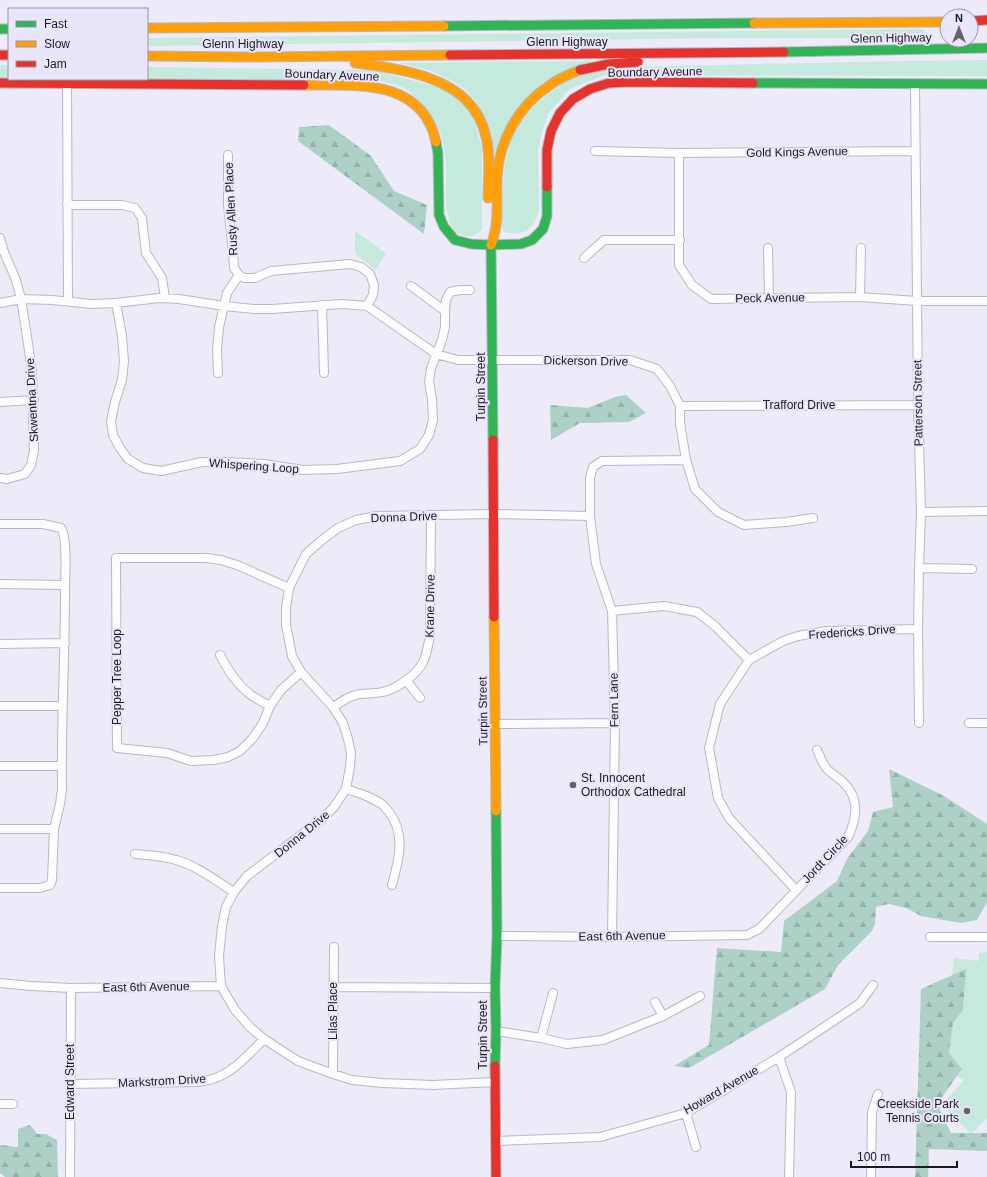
<svg xmlns="http://www.w3.org/2000/svg" width="987" height="1177" font-family="Arial,sans-serif">
	<style>
		.green { fill: #c6e9de }
		.forest { fill: url(#forest-firs) }
		.lines { fill: none; stroke-linecap: round; stroke-linejoin: round }
		.street-casing { stroke: #b9b8c2; stroke-width: 10 }
		.fast-casing { stroke: #b9b8c2; stroke-width: 11 }
		.slow-casing { stroke: #b9b8c2; stroke-width: 11 }
		.jam-casing { stroke: #b9b8c2; stroke-width: 11 }
		.street { stroke: #fcfcfe; stroke-width: 8 }
		.fast { stroke: #30b455; stroke-width: 9 }
		.slow { stroke: #ff9f0a; stroke-width: 9 }
		.jam { stroke: #e5322d; stroke-width: 9 }
		.poi-dot { fill: #64636c; stroke: #e9e6fc; stroke-width: 1.5 }
		.labels { text-anchor: middle; stroke-width: 4; stroke-linejoin: round; paint-order: stroke }
		.street-label { font-size: 12px; fill: #1b1a21; stroke: #e9e6fc }
		.poi-label { font-size: 12px; fill: #1b1a21; stroke: #e9e6fc; text-anchor: start }
	</style>
	<defs>
		<pattern id="forest-firs" width="22" height="20" patternUnits="userSpaceOnUse"><rect width="22" height="20" fill="#add1c6"/><path d="M5 1l3.5 6h-7zM16 11l3.5 6h-7z" fill="#94b3aa"/></pattern>
	</defs>
	<rect width="100%" height="100%" fill="#ecebf7"/>
	<path class="green" d="M922 29 929 34 923 38H730L147 46V38Z
		M981 60H987V76L604 75 570 89 548 114 542 132 538 151 539 209C535 228 524 238 504 231L501 225 504 168 512 136 527 112 549 93 568 80 587 74 624 67 907 61Z
		M593 61 543 82 493 173 477 103 465 89 449 79 431 71 400 63Z
		M0 65H9V79H147V67L358 70H373L438 87 452 94 469 112 475 123 482 149V229C473 241 455 237 450 223 444 205 447 187 446 168 445 142 440 121 420 102 415 97 410 91 404 88 394 83 382 82 371 80L0 79Z
		M355 231 386 253 376 270 355 254Z
		M987 952V1118L971 1134 941 1105 964 1080 957 1076 962 1069 949 1054 953 1023 963 1010 965 986 951 983 954 958 979 961V953Z"/>
	<path class="forest" d="M329 125 371 156 394 191 427 205 424 234 298 141 299 127Z
		M626 395 646 413 629 422 580 423 551 440 550 405 588 408 615 397Z
		M889 769 944 796 987 824V902L977 920 961 923 921 916 906 908 889 904 876 907 875 924 872 931 838 965 825 989 689 1068 674 1066 709 1045 717 948 781 952 784 921 837 881 847 859 868 831 873 812 893 807Z
		M966 969 963 1010 953 1023 949 1053 962 1069 940 1100V1111L951 1133H987V1151L929 1149 928 1177H915L921 989Z
		M30 1125 37 1134H46L57 1140 58 1177H5L0 1173V1145L18 1147V1129Z"/>
	<g class="lines">
		<defs>
			<path id="street" d="M67 83 68 301
				M915 84 918 405 921 512 919 568 918 629 919 723
				M595 151 679 153 915 151
				M679 153V265L692 285 711 299 860 297 917 301H987
				M67 205H122L135 208 142 218 146 253 162 278 165 298
				M0 238 4 252 16 280 21 299 26 330 32 371 34 451 31 465 25 474 7 479 0 478
				M768 248 769 298
				M584 258 604 240H680
				M239 275 244 278H255L271 271 350 264 361 267 370 274 374 285 373 295 367 306
				M860 297 861 248
				M0 303 21 299 52 300 92 304 116 303 159 298 179 299 224 306 254 309H272L342 304 367 306 436 354 458 360H630L657 369 670 386 680 406V423L686 460 695 489 718 512 744 525 786 522 813 518
				M116 303 122 336 124 361 122 380 115 402 111 421 113 435 120 448 128 459 143 468 161 471 202 462H228L264 464 303 470 337 469 400 461 420 449 429 435 433 420 432 399 429 381 431 368 442 340 445 327V311L411 286
				M322 305 324 373
				M445 311 446 300 450 292 460 290H470
				M218 373 217 350 219 327 227 293 239 275 234 268 233 254 228 204V155
				M0 402 34 400
				M680 406 918 405
				M921 512 987 511
				M0 524H43L61 528C68 538 65 577 65 591 65 657 61 723 62 789L60 804 54 829 52 880 50 885 40 888H0
				M919 568 972 569
				M0 584 65 585
				M289 588 237 565 221 560 206 558H116L117 748 167 753 191 761 214 760 228 757 240 751 253 738 263 723 270 706 281 690 301 672
				M612 611 664 606 697 612 715 626 749 660
				M0 644 65 643
				M220 655C228 670 237 685 251 695 257 699 264 703 270 706
				M406 680 420 698
				M0 706H63
				M333 707C342 702 349 695 360 694 367 693 375 694 382 692 395 690 417 675 423 662 427 654 428 645 430 636L431 515
				M969 723H987
				M495 724 615 723
				M0 766H61
				M346 789C359 793 372 797 383 805 385 807 387 810 389 812 406 834 399 860 392 885
				M0 829H54
				M135 854C149 855 163 856 176 860 196 865 216 881 234 892
				M796 890 729 818 718 798 709 748 720 704 749 660 783 641 798 636 826 631 918 629
				M497 936 612 937 747 935 759 929 848 837C857 818 860 799 844 783 839 778 832 774 827 769 823 765 820 756 817 750
				M612 937 615 723 612 611 596 564 590 516V478L593 467 602 461 686 460
				M930 937H987
				M0 983 31 986 71 988 221 986
				M333 987 495 988
				M655 1002 663 1016
				M496 1031 541 1038 567 1044 603 1040 663 1016 700 996
				M541 1038 553 993
				M779 1057 791 1092 789 1177
				M333 1074 334 947
				M495 1082 433 1085 382 1083 352 1080 333 1074 298 1061 264 1039 250 1027 235 1010 221 986 219 956 222 926 226 907 234 892 247 876 322 819 334 807 346 789 350 767 351 753 348 739 343 723 333 707 301 672 292 656 289 640 286 625V608L289 588 306 554 322 540 338 528 356 520 377 516 493 514 590 516
				M70 1084 198 1082C203 1081 208 1080 213 1079 234 1072 249 1054 264 1039
				M0 1104H13
				M686 1113 696 1147
				M496 1141 600 1137 686 1113 779 1057 841 1016 860 1003 873 985
				M70 1177 71 988
				M871 1177 872 1112 878 1094"/>
			<path id="fast" d="M444 26 754 23
				M0 29H9
				M784 52 987 48
				M753 83 987 84
				M436 142 438 154 439 215 444 227 455 240 471 244 491 245 521 244 532 240 543 229 547 216V187
				M491 245 493 440
				M495 1066 496 1031 495 988 497 936 496 811"/>
			<path id="slow" d="M754 23 947 22
				M147 28 444 26
				M147 56 249 57 450 55
				M355 63C390 67 440 74 466 100 476 110 483 123 486 137 491 157 488 178 488 198
				M304 85C355 86 422 77 436 142
				M491 245C500 222 496 202 497 178 499 141 518 106 550 85 559 78 570 74 580 70
				M494 617 496 811"/>
			<path id="jam" d="M971 21 987 20
				M0 55H9
				M450 55 784 52
				M580 70 609 64 638 62
				M0 83 304 85
				M547 187V150L551 131 560 113 573 99 590 89 609 83 630 82 753 83
				M493 440 494 617
				M495 1066 496 1177"/>
		</defs>
		<use href="#street" class="street-casing"/>
		<use href="#fast" class="fast-casing"/>
		<use href="#slow" class="slow-casing"/>
		<use href="#jam" class="jam-casing"/>
		<use href="#street" class="street"/>
		<use href="#fast" class="fast"/>
		<use href="#slow" class="slow"/>
		<use href="#jam" class="jam"/>
	</g>
	<g class="poi-dot">
		<circle cx="573" cy="785" r="4"/>
		<circle cx="967" cy="1111" r="4"/>
	</g>
	<g class="labels">
		<g class="street-label">
			<text transform="translate(891 38) rotate(-1)" y="4">Glenn Highway</text>
			<text x="567" y="46">Glenn Highway</text>
			<text x="243" y="48">Glenn Highway</text>
			<text transform="translate(655 72) rotate(-1)" y="4">Boundary Aveune</text>
			<text transform="translate(332 75) rotate(2)" y="4">Boundary Aveune</text>
			<text transform="translate(797 152) rotate(-1)" y="4">Gold Kings Avenue</text>
			<text transform="translate(231 209) rotate(-93)" y="4">Rusty Allen Place</text>
			<text transform="translate(770 298) rotate(-1)" y="4">Peck Avenue</text>
			<text transform="translate(586 361) rotate(1)" y="4">Dickerson Drive</text>
			<text transform="translate(481 387) rotate(-90)" y="4">Turpin Street</text>
			<text transform="translate(32 400) rotate(-93)" y="4">Skwentna Drive</text>
			<text transform="translate(918 403) rotate(-91)" y="4">Patterson Street</text>
			<text x="799" y="409">Trafford Drive</text>
			<text transform="translate(254 466) rotate(4)" y="4">Whispering Loop</text>
			<text transform="translate(404 517) rotate(-2)" y="4">Donna Drive</text>
			<text transform="translate(430 606) rotate(-89)" y="4">Krane Drive</text>
			<text transform="translate(852 632) rotate(-4)" y="4">Fredericks Drive</text>
			<text transform="translate(117 677) rotate(-90)" y="4">Pepper Tree Loop</text>
			<text transform="translate(614 700) rotate(-91)" y="4">Fern Lane</text>
			<text transform="translate(483 711) rotate(-91)" y="4">Turpin Street</text>
			<text transform="translate(302 834) rotate(-39)" y="4">Donna Drive</text>
			<text transform="translate(825 859) rotate(-47)" y="4">Jordt Circle</text>
			<text transform="translate(622 936) rotate(-1)" y="4">East 6th Avenue</text>
			<text transform="translate(146 987) rotate(-1)" y="4">East 6th Avenue</text>
			<text transform="translate(333 1011) rotate(-90)" y="4">Lilas Place</text>
			<text transform="translate(483 1035) rotate(-90)" y="4">Turpin Street</text>
			<text transform="translate(162 1081) rotate(-3)" y="4">Markstrom Drive</text>
			<text transform="translate(70 1082) rotate(-90)" y="4">Edward Street</text>
			<text transform="translate(721 1090) rotate(-30)" y="4">Howard Avenue</text>
		</g>
		<g class="poi-label">
			<text x="581" y="782">St. Innocent<tspan x="581" dy="14">Orthodox Cathedral</tspan></text>
			<text x="959" y="1108" text-anchor="end">Creekside Park<tspan x="959" dy="14">Tennis Courts</tspan></text>
		</g>
	</g>
	<rect x="8" y="8" width="140" height="72" fill="#e9e6fc" stroke="#9794a4"/>
	<rect x="16" y="21" width="20" height="6" fill="#30b455" stroke="#9794a4"/>
	<text x="44" y="28" font-size="12" fill="#1b1a21">Fast</text>
	<rect x="16" y="41" width="20" height="6" fill="#ff9f0a" stroke="#9794a4"/>
	<text x="44" y="48" font-size="12" fill="#1b1a21">Slow</text>
	<rect x="16" y="61" width="20" height="6" fill="#e5322d" stroke="#9794a4"/>
	<text x="44" y="68" font-size="12" fill="#1b1a21">Jam</text>
	<g transform="translate(959 28)"><circle r="19" fill="#e9e6fc" stroke="#9794a4"/>
	<path d="M0-3L7 15L0 10L-7 15Z" fill="#64636c"/>
	<text y="-6" font-size="11" font-weight="bold" text-anchor="middle" fill="#1b1a21">N</text>
	</g>
	<path d="M851 1161v6h106v-6" fill="none" stroke="#1b1a21" stroke-width="2"/>
	<text x="857" y="1161" font-size="12" fill="#1b1a21" stroke="#e9e6fc" stroke-width="3" paint-order="stroke">100 m</text>
</svg>
